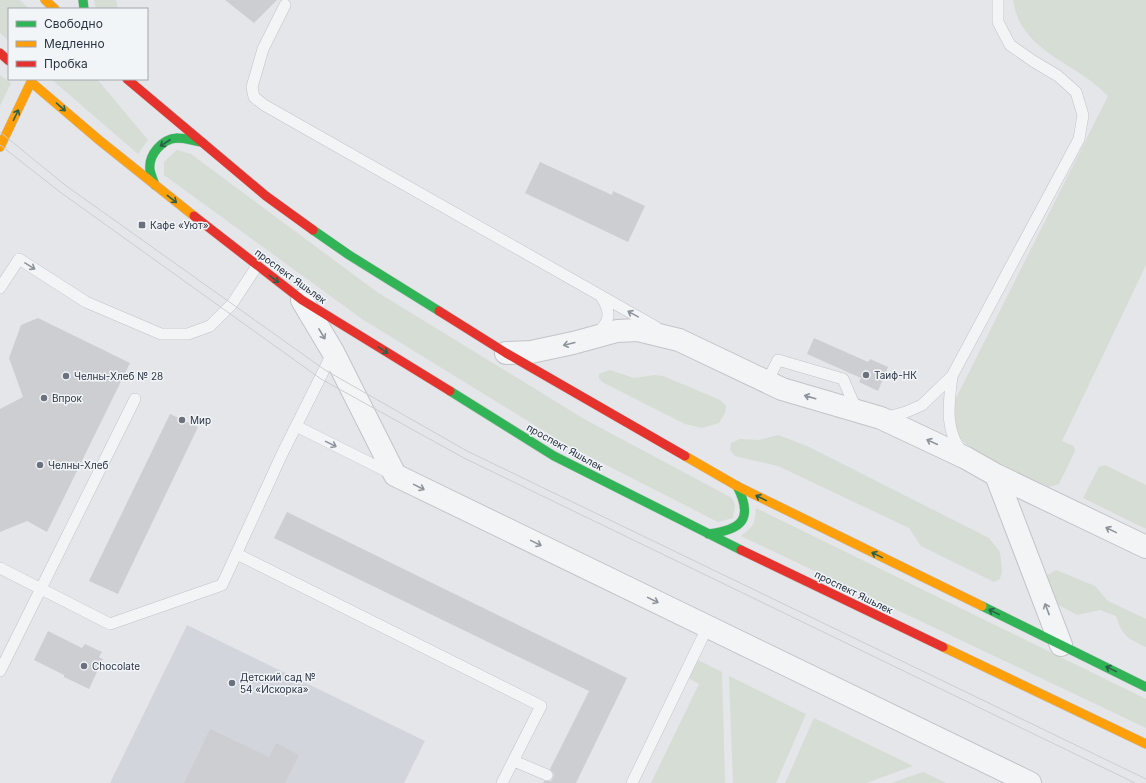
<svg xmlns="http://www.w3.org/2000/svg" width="1146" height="783" font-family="Inter,sans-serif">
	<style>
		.built { fill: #d2d6dc }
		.green { fill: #d5ddd4 }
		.building { fill: #ccced1 }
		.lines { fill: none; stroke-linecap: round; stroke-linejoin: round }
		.lane-casing { stroke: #c2c4c7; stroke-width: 12 }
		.street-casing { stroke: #c2c4c7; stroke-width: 24 }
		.fast-casing { stroke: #c2c4c7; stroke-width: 10 }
		.slow-casing { stroke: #c2c4c7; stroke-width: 10 }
		.jam-casing { stroke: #c2c4c7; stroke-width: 10 }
		.lane { stroke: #f3f4f6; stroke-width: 11 }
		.street { stroke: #f3f4f6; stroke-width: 22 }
		.fast { stroke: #30b455; stroke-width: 9 }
		.slow { stroke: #ff9f0a; stroke-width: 9 }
		.jam { stroke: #e5322d; stroke-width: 9 }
		.tram { stroke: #ccced1; stroke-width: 1 }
		.oneway { stroke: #2c6149 }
		.oneway2 { stroke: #8e949c }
		.poi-dot { fill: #6b727d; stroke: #f2f5f8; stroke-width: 1.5 }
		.labels { text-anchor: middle; stroke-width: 3; stroke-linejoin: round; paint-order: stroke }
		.poi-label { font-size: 10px; fill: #2a3443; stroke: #f2f5f8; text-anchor: start }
		.street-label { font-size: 10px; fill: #2a3443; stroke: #f2f5f8 }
	</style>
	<rect width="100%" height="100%" fill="#e4e6e9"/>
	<path class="built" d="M187 625 425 741 404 783H110Z"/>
	<path class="green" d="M0 0H20L29 9H9V41L0 33Z
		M94 0H116L118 9H96Z
		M1013 0H1146V265L1062 441 1074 446 1075 451 1059 484 1050 487C1029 477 971 454 959 437 952 425 954 410 956 398L1108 96C1078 63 1020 52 1013 0Z
		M0 75 11 83 0 106Z
		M51 79H97L148 140 138 154Z
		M177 150 191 154 377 292 584 419 732 498 735 505 733 518 718 522 567 445 362 319 164 175V162Z
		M610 370 634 378 655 375 663 376 720 400 726 406 725 413 719 423 702 428 685 424 602 382 599 378V374Z
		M778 435 807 446 989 538 1000 552 1002 571 1000 579 994 582 921 546 909 528 778 466 735 456 730 450 731 443 740 439 759 440Z
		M1105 465 1146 485V529L1083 498 1099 467Z
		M756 508 1146 699V728L741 536C754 526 755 524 756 508Z
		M1056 570 1095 586 1108 601 1146 619V647C1127 638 1123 637 1116 616L1100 610 1077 615 1055 603 1047 586 1046 576Z
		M696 659 722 672 725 783H651L699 684 687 677Z
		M729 676 806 714 776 783H733Z
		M814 718 913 766 866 783H785Z
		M923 772 946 783H891Z"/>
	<path class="building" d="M225 0H277L254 23Z
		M540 162 612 195 613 191 645 206 628 242 525 193Z
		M38 318 130 363 47 532 27 521 0 532V409L23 397 9 358 21 325Z
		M814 338 868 362 870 359 888 367 878 391 859 382 861 378 807 354Z
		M170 414 198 427 118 594 89 581Z
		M287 512 627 678 576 783H543L544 781H551L553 778 554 774 550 769 589 691 274 538Z
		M48 631 82 648 85 644 102 652 99 657 103 659 89 689 64 677V675L34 660Z
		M210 729 269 757 276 743 299 755 285 783H184Z"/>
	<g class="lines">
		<defs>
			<path id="lane" d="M285 5 263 49 252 87 254 97 264 105 656 327
				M0 288 19 259 86 302 161 334H188L210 326 232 304 257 266
				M597 333C611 321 611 312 601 296
				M767 382 778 360 843 379 857 411
				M884 418 906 412 922 405 952 376
				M296 426 392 474
				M962 452C944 429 949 403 952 376L1079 139 1083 115 1076 92 1058 76 1033 61 1010 45 998 22V0
				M237 554 541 706 502 783
				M0 568 110 624 222 585 283 452 333 352
				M0 671 135 399
				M514 761 547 775
				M632 783 708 626"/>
			<path id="street" d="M302 300 333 352 395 475 1030 783
				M506 353 531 352 573 343 617 331 638 330 679 340 782 389 881 418 966 458 996 475 1146 547
				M996 475 1061 645"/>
			<path id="fast" d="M83 0 84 9
				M155 185C153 180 151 175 150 170 148 155 162 139 177 138 186 138 194 141 202 142
				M313 230 349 255 439 311
				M450 391 554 456 741 550
				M708 534C742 530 754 519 737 486
				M982 606 1146 687"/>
			<path id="slow" d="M45 0 55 9
				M0 147 31 82 99 140 194 216
				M685 456 737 486 982 606
				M943 647 1146 744"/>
			<path id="jam" d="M0 53 9 61
				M127 79 266 196 313 230
				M194 216 302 300 450 391
				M439 311 506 353 685 456
				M741 550 943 647"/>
		</defs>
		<use href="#lane" class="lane-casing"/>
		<use href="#street" class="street-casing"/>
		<use href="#fast" class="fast-casing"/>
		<use href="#slow" class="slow-casing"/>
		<use href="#jam" class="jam-casing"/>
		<use href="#lane" class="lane"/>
		<use href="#street" class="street"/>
		<use href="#fast" class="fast"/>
		<use href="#slow" class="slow"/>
		<use href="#jam" class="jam"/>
		<path class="tram" d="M0 132 65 185 325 370 467 451 1146 779
			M0 145 60 192 321 379 464 458 1135 783"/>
	</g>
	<defs><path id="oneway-shaft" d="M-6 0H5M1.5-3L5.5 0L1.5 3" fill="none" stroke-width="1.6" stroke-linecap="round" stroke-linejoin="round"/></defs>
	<g class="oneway">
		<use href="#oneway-shaft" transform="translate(61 107) rotate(41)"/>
		<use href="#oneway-shaft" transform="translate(16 115) rotate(-64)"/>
		<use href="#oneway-shaft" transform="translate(165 143) rotate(147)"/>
		<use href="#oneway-shaft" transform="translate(172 199) rotate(38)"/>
		<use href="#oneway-shaft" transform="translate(274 279) rotate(37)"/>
		<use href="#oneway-shaft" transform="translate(383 350) rotate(32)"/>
		<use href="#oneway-shaft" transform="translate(761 498) rotate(-154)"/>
		<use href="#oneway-shaft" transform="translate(877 555) rotate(-154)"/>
		<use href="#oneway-shaft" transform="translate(994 612) rotate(-154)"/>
		<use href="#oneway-shaft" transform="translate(1111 669) rotate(-154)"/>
	</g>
	<g class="oneway2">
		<use href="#oneway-shaft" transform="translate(30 266) rotate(32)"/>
		<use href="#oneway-shaft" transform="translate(633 314) rotate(-151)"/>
		<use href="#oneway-shaft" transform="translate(322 334) rotate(59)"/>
		<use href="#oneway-shaft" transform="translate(569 344) rotate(166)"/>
		<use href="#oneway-shaft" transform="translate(810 397) rotate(-164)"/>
		<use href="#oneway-shaft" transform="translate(932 442) rotate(-155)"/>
		<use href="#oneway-shaft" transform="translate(331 444) rotate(26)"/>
		<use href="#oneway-shaft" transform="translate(419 487) rotate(26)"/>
		<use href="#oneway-shaft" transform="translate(1111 530) rotate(-154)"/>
		<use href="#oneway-shaft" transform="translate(536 543) rotate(26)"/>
		<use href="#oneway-shaft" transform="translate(653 600) rotate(26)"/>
		<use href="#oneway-shaft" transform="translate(1047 609) rotate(-111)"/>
	</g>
	<g class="poi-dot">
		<rect x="138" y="221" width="8" height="8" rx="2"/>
		<circle cx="866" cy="375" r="4"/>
		<circle cx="66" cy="376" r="4"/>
		<circle cx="44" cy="398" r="4"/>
		<circle cx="182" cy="420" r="4"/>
		<circle cx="40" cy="465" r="4"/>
		<circle cx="84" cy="666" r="4"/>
		<circle cx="232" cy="683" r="4"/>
	</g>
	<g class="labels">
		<g class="poi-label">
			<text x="150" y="229">Кафе «Уют»</text>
			<text x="874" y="379">Таиф-НК</text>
			<text x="74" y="380">Челны-Хлеб № 28</text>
			<text x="52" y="402">Впрок</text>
			<text x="190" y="424">Мир</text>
			<text x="48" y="469">Челны-Хлеб</text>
			<text x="92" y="670">Chocolate</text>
			<text x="240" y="681">Детский сад №<tspan x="240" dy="12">54 «Искорка»</tspan></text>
		</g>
		<g class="street-label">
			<text transform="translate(291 276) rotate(36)" y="4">проспект Яшьлек</text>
			<text transform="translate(565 447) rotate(29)" y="4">проспект Яшьлек</text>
			<text transform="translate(854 592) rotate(26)" y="4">проспект Яшьлек</text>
		</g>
	</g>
	<rect x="8" y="8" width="140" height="72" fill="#f2f5f8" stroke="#a2a8b0"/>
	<rect x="16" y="21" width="20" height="6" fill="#30b455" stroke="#a2a8b0"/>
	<text x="44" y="28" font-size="12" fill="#2a3443">Свободно</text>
	<rect x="16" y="41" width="20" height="6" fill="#ff9f0a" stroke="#a2a8b0"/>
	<text x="44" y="48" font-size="12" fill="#2a3443">Медленно</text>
	<rect x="16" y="61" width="20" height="6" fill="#e5322d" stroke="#a2a8b0"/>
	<text x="44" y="68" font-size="12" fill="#2a3443">Пробка</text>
</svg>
